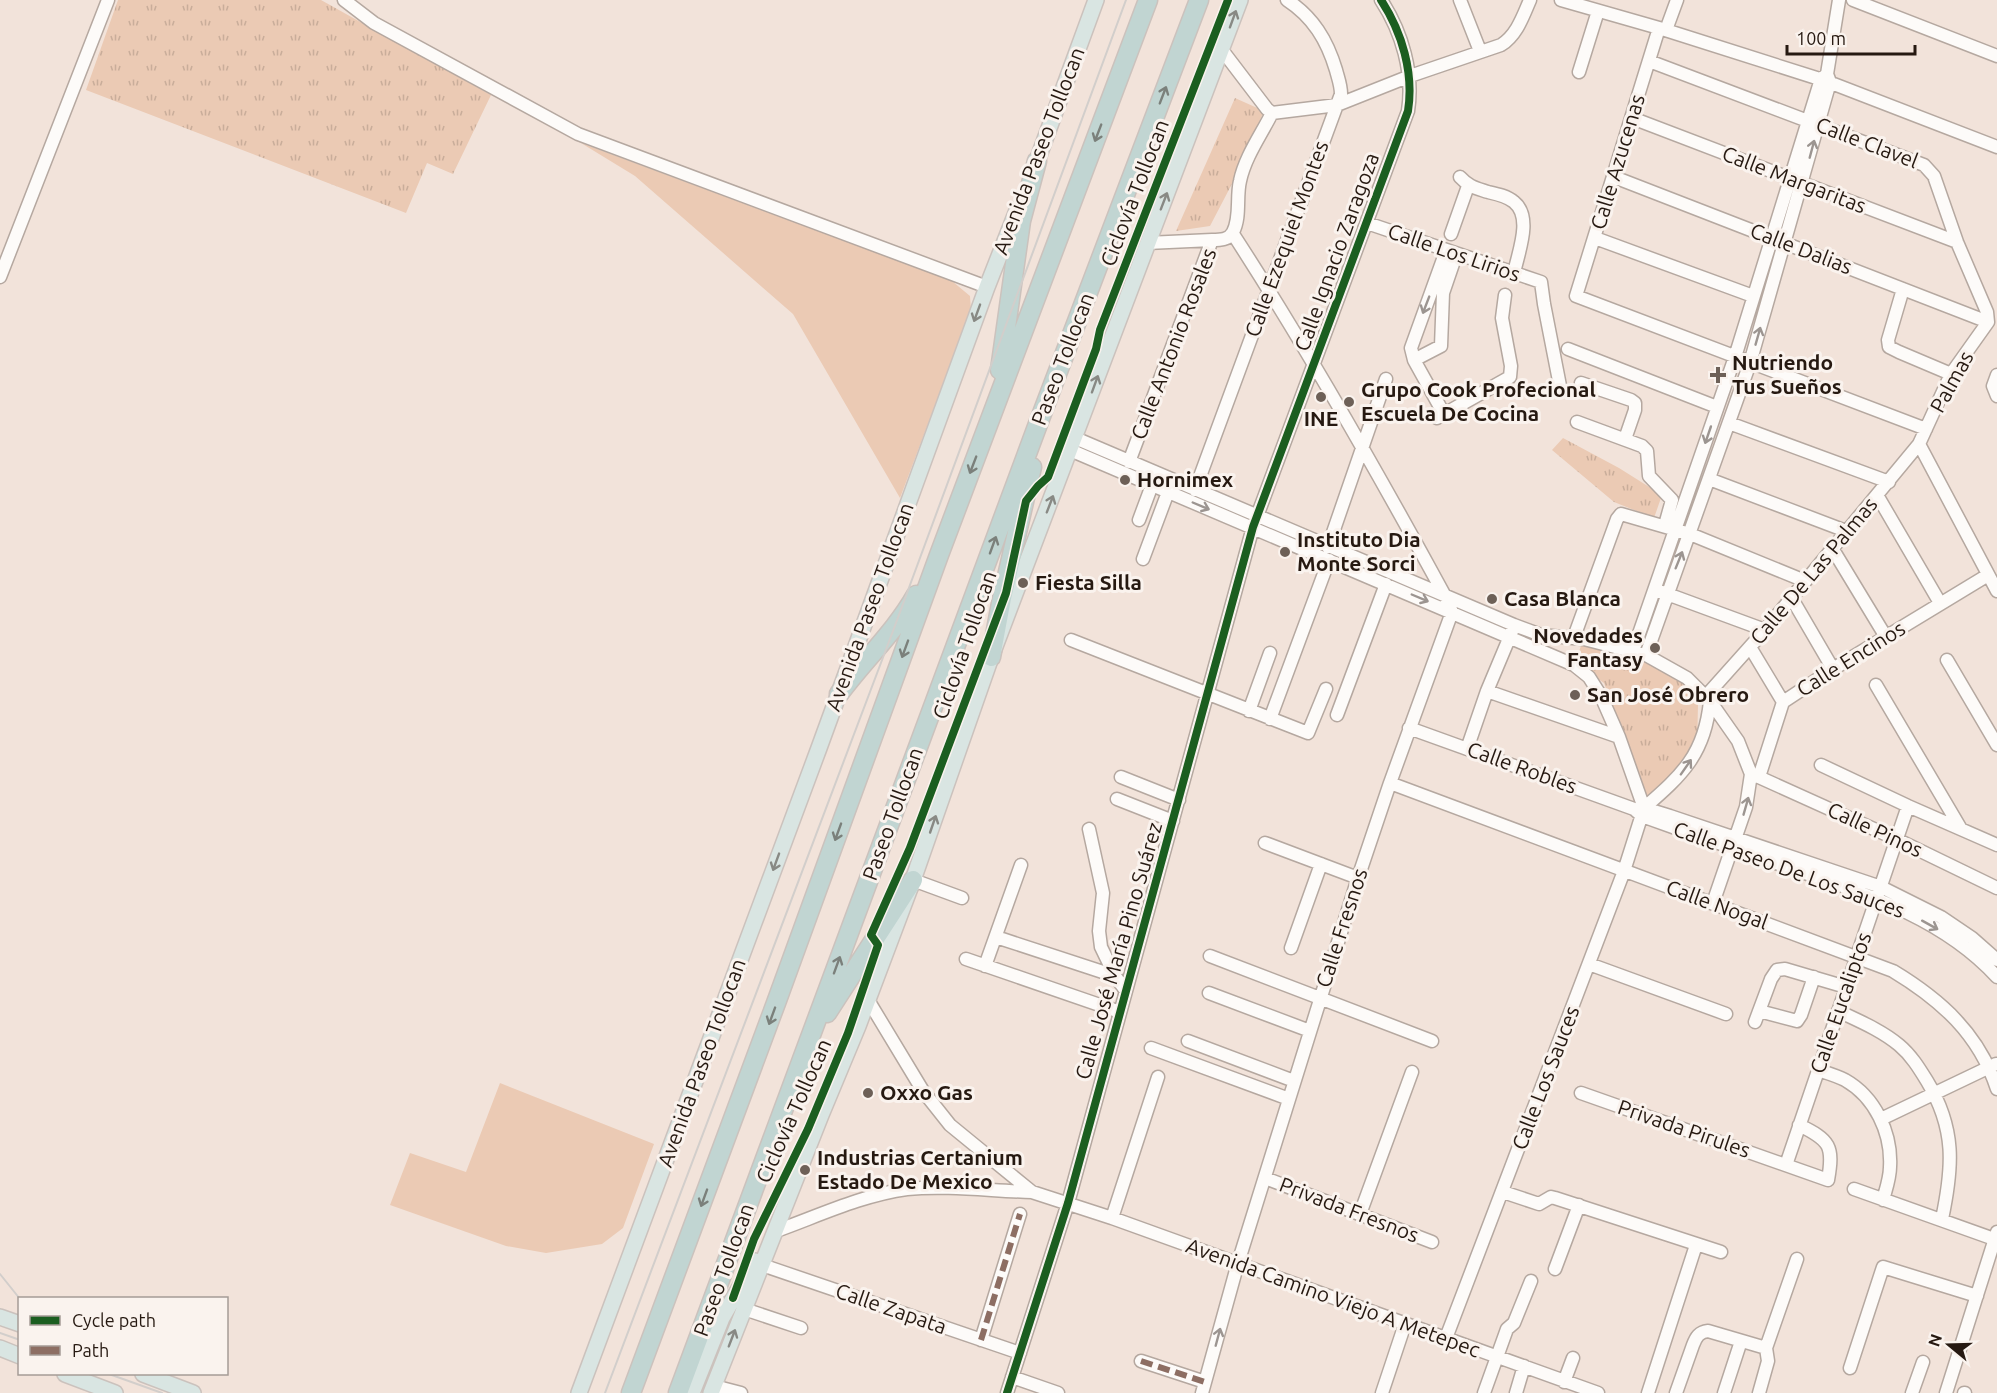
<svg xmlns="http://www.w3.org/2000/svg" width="1997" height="1393" font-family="Ubuntu,sans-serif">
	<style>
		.green { fill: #ebcab4 }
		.park { fill: url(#park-tufts) }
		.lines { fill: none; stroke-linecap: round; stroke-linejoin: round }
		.minor-casing { stroke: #b5a8a0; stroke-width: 15 }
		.major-casing { stroke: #cbc2bd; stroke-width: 18 }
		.highway-casing { stroke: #cbc2bd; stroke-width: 21 }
		.minor { stroke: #fdfbf9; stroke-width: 12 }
		.major { stroke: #d9e5e2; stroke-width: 15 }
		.highway { stroke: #c1d5d2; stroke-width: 18 }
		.rail { stroke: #d2cecb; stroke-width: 2 }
		.quiet { stroke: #8d6e63; stroke-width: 6; stroke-dasharray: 12 6; stroke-linecap: butt }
		.cycleway-casing { stroke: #faf3ee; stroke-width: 11 }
		.cycleway { stroke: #1b5e20; stroke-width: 8 }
		.oneway { stroke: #888984 }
		.oneway2 { stroke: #7b807b }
		.oneway3 { stroke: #9c9591 }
		.poi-dot { fill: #6d6057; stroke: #faf3ee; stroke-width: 2 }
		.labels { text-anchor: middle; stroke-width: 6; stroke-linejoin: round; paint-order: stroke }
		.street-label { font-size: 21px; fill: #261911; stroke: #faf3ee }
		.poi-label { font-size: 21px; font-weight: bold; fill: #261911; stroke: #faf3ee; text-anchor: start }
	</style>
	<defs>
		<pattern id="park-tufts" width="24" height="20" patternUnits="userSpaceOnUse" patternTransform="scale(1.5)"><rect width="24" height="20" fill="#ebcab4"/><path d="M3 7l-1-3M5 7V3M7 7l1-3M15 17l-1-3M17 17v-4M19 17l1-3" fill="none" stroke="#c9ad9a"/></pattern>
	</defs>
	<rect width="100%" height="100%" fill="#f2e3da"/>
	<path class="green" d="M581 143 952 281 970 296 971 310 900 498 793 314 635 176Z
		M500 1083 654 1144 623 1228 602 1244 546 1253 506 1246 390 1205 410 1153 466 1172Z"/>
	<path class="park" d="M118 0H321L491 95 453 174 427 163 406 213 86 90Z
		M1235 98 1264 111 1234 180 1210 226 1176 231Z
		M1563 438 1619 468 1662 495 1654 518 1614 502 1552 450Z
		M1583 640 1622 648 1692 683 1698 704 1697 751 1649 807 1604 683 1575 663Z"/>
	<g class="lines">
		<defs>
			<path id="minor" d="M344 0 374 23 578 134 987 287
				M1460 0 1480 51
				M1561 0 1659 28 1826 81 1997 147
				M1853 0 1997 56
				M1659 28 1576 296 1926 429
				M1666 30 1677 0
				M1222 50 1267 109 1272 113
				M1649 61 1924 165 1934 176 1957 242 1987 312 1988 322
				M1579 72 1598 11
				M1272 113 1337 105 1410 76 1501 45C1517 35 1523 16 1530 0
				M1632 118 1957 242
				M1460 177C1469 187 1476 188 1488 192 1497 194 1507 196 1514 202 1533 217 1518 253 1514 273
				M1614 177 1988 322
				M1367 223 1541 282 1544 304 1561 391
				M1451 234 1468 186
				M1595 238 1753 296
				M1147 243 1212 240
				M0 277 108 0
				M1903 289 1888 340 1889 347 1899 352 1951 374
				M1568 349 1717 407
				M1414 360 1441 346 1443 293 1456 255
				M1997 375 1993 386 1997 396
				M1581 383 1631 400 1635 403V410L1625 439
				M1444 414 1414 360 1411 348 1446 251
				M1437 418 1510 377 1511 366 1502 318 1505 295
				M1577 422 1642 446 1647 451 1649 476 1672 500 1665 525
				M1729 423 1889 482
				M1075 438 1514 625 1541 635 1584 639 1646 655 1687 678 1710 701 1738 741 1751 774 1746 807 1713 903
				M1919 444 1997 591
				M1070 450 1574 665 1589 677 1601 696 1619 737 1644 808 1624 871 1446 1338
				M1129 462 1212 240C1220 240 1229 240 1233 232 1241 217 1236 197 1240 181 1245 157 1261 135 1272 113
				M1709 479 1846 531
				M1195 490 1341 94C1341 85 1338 78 1336 70 1327 40 1313 17 1287 0
				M1877 495 1940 603
				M1139 520 1152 485
				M1328 547 1386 379
				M1832 548 1886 637
				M1143 559 1168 492
				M1659 591 1765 630
				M1791 597 1833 669
				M1574 637 1617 519 1621 514 1690 534 1805 581
				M1071 640 1308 733 1326 689
				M1750 647 1783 702
				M1633 651 1735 357 1821 79 1827 74
				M1646 655 1750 363 1830 82 1827 74 1839 0
				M1947 660 1997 745
				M1876 685 1961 829
				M1487 691 1619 737
				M1706 696 1765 630 1919 444 1951 374 1988 322
				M1249 711 1270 653
				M1337 715 1386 584
				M1270 719 1329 560
				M1409 728 1634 809 1642 816C1692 834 1742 851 1793 869 1866 894 1943 918 1997 977
				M1467 749 1487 691 1513 629
				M1821 765 1908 806 1997 845
				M1752 774 1896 839 1997 888
				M1121 777 1179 800
				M1759 777 1783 702 1833 669 1988 575
				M1390 783 1893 971C1941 1000 1979 1034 1997 1089
				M1117 799 1173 821
				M1644 808C1682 775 1705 754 1710 701
				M1639 809 1644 808 1670 816 1881 887 1941 917 1972 938 1997 960
				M1089 829 1103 893 1099 931 1101 947 1115 976 1126 991
				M1265 843 1358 878
				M913 880 962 898
				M996 937 1115 976
				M1291 948 1321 864
				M1210 956 1432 1041
				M966 959 1120 1012
				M1589 964 1726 1014
				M985 966 1021 865
				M1209 993 1310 1031
				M868 1000 923 1091 950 1125 1032 1192 1112 1218 1598 1393
				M1759 1011 1797 1021 1801 1015 1814 977
				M1838 1011C1859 1021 1881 1030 1899 1045 1911 1055 1919 1068 1927 1081 1956 1129 1953 1167 1942 1219
				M1755 1022 1771 979 1777 970 1785 969 1846 987
				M1188 1041 1294 1081
				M1151 1048 1289 1099
				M1818 1070C1827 1073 1837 1076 1845 1080 1875 1097 1892 1133 1890 1167 1890 1178 1886 1189 1883 1200
				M1581 1093 1828 1180C1834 1146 1830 1140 1799 1125
				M1881 1119 1996 1064
				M1786 1165 1908 806
				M1265 1178 1432 1242
				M1854 1189 1997 1240
				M1503 1192 1539 1204 1551 1197 1555 1198 1721 1252
				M1360 1214 1412 1072
				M1112 1218 1158 1077
				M776 1231C818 1216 862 1195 907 1189 947 1185 992 1191 1032 1192
				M762 1265 1020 1353
				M1555 1269 1579 1205
				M744 1309 801 1328
				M981 1340 1020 1214
				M1766 1348 1797 1259
				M1141 1361 1205 1382
				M1850 1368 1883 1267 1977 1296
				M1012 1377 1058 1393
				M1564 1382 1573 1358
				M714 1386 741 1393
				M1007 1393 1068 1203 1253 527 1408 111C1414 73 1402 32 1381 0
				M1202 1393 1238 1263 1358 878 1390 783 1452 612 1445 596C1378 473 1309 351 1233 234
				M1382 1393 1405 1324
				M1484 1393 1507 1329 1514 1323 1531 1281
				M1516 1393 1524 1366
				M1648 1393 1696 1245
				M1676 1393 1693 1345C1696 1337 1699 1332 1708 1331L1766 1348
				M1724 1393 1741 1341
				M1759 1393 1768 1361 1766 1348
				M1912 1393 1923 1362
				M1946 1393 1997 1232
				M1964 1393H1965"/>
			<path id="major" d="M1033 172 1096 0
				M0 1317 20 1324
				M0 1348 20 1356
				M65 1374 115 1393
				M143 1374 193 1393
				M579 1393 819 748 987 287 1018 208
				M692 1393 722 1318 755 1261
				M711 1393 821 1115 858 1026 913 880 991 657 1240 0"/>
			<path id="highway" d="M1000 370 1021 221 1037 161
				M991 657 1002 598 1032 467
				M839 694C864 660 895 632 916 595
				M827 1013 913 880
				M631 1393 776 1003 939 555 1148 0
				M678 1393 1038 424 1199 0"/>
		</defs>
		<use href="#minor" class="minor-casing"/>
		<use href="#major" class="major-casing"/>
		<use href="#highway" class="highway-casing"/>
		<use href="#minor" class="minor"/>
		<use href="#major" class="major"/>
		<use href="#highway" class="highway"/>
		<path class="rail" d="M0 1274 20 1299
			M0 1333 20 1340
			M109 1374 162 1393
			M605 1393 893 631 1126 0"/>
		<path class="quiet" d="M981 1340 1020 1214
			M1141 1361 1205 1382"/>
		<defs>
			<path id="cycleway" d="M733 1298 754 1239 808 1129 848 1033 878 945 871 935 910 848 1006 593 1026 501 1038 486 1048 477 1096 349 1100 330 1228 0
				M1007 1393 1068 1203 1253 527 1408 111C1414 73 1402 32 1381 0"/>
		</defs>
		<use href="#cycleway" class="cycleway-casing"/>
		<use href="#cycleway" class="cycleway"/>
	</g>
	<defs><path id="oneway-shaft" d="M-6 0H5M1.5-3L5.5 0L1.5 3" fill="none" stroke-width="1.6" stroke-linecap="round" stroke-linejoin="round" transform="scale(1.5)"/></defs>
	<g class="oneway">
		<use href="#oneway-shaft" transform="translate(1233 19) rotate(-70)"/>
		<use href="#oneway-shaft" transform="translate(1164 201) rotate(-69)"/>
		<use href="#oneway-shaft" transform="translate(977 313) rotate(110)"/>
		<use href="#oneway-shaft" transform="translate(1095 384) rotate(-70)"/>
		<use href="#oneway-shaft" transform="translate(1050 504) rotate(-69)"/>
		<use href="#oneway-shaft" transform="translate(933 824) rotate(-71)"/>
		<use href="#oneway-shaft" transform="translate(776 862) rotate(110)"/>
		<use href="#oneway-shaft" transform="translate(732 1338) rotate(-69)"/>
	</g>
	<g class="oneway2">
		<use href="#oneway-shaft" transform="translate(1163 95) rotate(-69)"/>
		<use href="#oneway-shaft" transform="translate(1098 133) rotate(111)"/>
		<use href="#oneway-shaft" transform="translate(973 465) rotate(111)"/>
		<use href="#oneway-shaft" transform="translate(993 545) rotate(-70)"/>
		<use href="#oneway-shaft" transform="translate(905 649) rotate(110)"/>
		<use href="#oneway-shaft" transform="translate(838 832) rotate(110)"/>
		<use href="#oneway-shaft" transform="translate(837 965) rotate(-70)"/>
		<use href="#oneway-shaft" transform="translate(772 1016) rotate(110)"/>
		<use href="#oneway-shaft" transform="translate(704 1198) rotate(110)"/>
	</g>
	<g class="oneway3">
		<use href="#oneway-shaft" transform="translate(1812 149) rotate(-75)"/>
		<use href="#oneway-shaft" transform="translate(1426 305) rotate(111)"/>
		<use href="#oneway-shaft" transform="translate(1758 336) rotate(-74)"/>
		<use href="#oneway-shaft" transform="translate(1708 435) rotate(109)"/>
		<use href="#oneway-shaft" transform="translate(1201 506) rotate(23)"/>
		<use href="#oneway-shaft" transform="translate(1679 560) rotate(-68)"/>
		<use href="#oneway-shaft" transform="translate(1420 598) rotate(23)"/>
		<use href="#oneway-shaft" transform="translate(1686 767) rotate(-55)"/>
		<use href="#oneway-shaft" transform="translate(1746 806) rotate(-74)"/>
		<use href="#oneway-shaft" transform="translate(1930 925) rotate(29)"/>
		<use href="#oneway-shaft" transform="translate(1218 1337) rotate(-75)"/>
	</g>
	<g class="poi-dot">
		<path d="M1715 366h6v6h6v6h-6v6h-6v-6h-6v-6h6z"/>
		<circle cx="1321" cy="397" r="6"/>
		<circle cx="1349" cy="402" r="6"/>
		<circle cx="1125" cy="480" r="6"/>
		<circle cx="1285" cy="552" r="6"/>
		<circle cx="1023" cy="583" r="6"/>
		<circle cx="1492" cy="599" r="6"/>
		<circle cx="1655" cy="648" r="6"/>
		<circle cx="1575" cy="695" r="6"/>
		<circle cx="868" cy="1093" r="6"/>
		<circle cx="805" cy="1170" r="6"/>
	</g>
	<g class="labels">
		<g class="street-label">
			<text transform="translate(1867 143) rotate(21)" y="7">Calle Clavel</text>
			<text transform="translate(1039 151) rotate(-69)" y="7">Avenida Paseo Tollocan</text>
			<text transform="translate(1618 162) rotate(-73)" y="7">Calle Azucenas</text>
			<text transform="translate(1794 180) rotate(21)" y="7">Calle Margaritas</text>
			<text transform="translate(1135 193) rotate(-69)" y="7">Ciclovía Tollocan</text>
			<text transform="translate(1287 239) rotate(-70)" y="7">Calle Ezequiel Montes</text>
			<text transform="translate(1801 249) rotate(21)" y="7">Calle Dalias</text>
			<text transform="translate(1337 252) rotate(-70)" y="7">Calle Ignacio Zaragoza</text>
			<text transform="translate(1454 253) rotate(19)" y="7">Calle Los Lirios</text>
			<text transform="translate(1174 344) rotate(-69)" y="7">Calle Antonio Rosales</text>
			<text transform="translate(1063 359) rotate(-69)" y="7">Paseo Tollocan</text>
			<text transform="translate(1952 382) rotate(-61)" y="7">Palmas</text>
			<text transform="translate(1814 571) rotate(-50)" y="7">Calle De Las Palmas</text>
			<text transform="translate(870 607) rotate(-70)" y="7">Avenida Paseo Tollocan</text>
			<text transform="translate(965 645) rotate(-71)" y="7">Ciclovía Tollocan</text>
			<text transform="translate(1851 659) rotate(-32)" y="7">Calle Encinos</text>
			<text transform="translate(1522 768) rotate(20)" y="7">Calle Robles</text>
			<text transform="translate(893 814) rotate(-70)" y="7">Paseo Tollocan</text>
			<text transform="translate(1875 830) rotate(25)" y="7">Calle Pinos</text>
			<text transform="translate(1789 870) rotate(20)" y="7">Calle Paseo De Los Sauces</text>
			<text transform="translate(1717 905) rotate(20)" y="7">Calle Nogal</text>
			<text transform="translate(1342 928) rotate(-72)" y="7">Calle Fresnos</text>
			<text transform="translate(1119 951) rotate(-74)" y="7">Calle José María Pino Suárez</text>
			<text transform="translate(1841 1003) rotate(-71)" y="7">Calle Eucaliptos</text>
			<text transform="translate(702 1063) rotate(-70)" y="7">Avenida Paseo Tollocan</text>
			<text transform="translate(1546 1078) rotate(-69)" y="7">Calle Los Sauces</text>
			<text transform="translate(794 1111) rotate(-66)" y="7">Ciclovía Tollocan</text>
			<text transform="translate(1684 1129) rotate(19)" y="7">Privada Pirules</text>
			<text transform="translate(1349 1210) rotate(21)" y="7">Privada Fresnos</text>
			<text transform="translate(724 1270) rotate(-70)" y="7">Paseo Tollocan</text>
			<text transform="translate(1333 1298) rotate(20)" y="7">Avenida Camino Viejo A Metepec</text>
			<text transform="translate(891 1309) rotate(19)" y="7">Calle Zapata</text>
		</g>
		<g class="poi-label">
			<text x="1732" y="370">Nutriendo<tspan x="1732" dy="24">Tus Sueños</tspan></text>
			<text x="1361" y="397">Grupo Cook Profecional<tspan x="1361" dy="24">Escuela De Cocina</tspan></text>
			<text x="1321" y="426" text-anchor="middle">INE</text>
			<text x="1137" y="487">Hornimex</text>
			<text x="1297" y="547">Instituto Dia<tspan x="1297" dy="24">Monte Sorci</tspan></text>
			<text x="1035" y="590">Fiesta Silla</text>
			<text x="1504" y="606">Casa Blanca</text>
			<text x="1643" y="643" text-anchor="end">Novedades<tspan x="1643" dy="24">Fantasy</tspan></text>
			<text x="1587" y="702">San José Obrero</text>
			<text x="880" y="1100">Oxxo Gas</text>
			<text x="817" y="1165">Industrias Certanium<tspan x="817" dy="24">Estado De Mexico</tspan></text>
		</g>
	</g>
	<rect x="18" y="1297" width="210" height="78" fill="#faf3ee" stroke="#a59c96" stroke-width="1.5"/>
	<rect x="30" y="1316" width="30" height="9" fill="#1b5e20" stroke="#a59c96" stroke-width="1.5"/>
	<text x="72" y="1327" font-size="18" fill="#261911">Cycle path</text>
	<rect x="30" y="1346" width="30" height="9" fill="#8d6e63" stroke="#a59c96" stroke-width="1.5"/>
	<text x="72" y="1357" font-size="18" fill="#261911">Path</text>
	<g transform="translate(1949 1345) rotate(289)" stroke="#faf3ee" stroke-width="4.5" paint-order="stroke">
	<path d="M0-4.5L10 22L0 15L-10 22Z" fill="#261911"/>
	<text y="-9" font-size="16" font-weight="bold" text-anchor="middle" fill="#261911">N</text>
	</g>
	<path d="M1787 45v9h128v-9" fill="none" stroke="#261911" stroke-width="3"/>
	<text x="1796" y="45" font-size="18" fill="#261911" stroke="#faf3ee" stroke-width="4.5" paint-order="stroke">100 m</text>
</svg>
